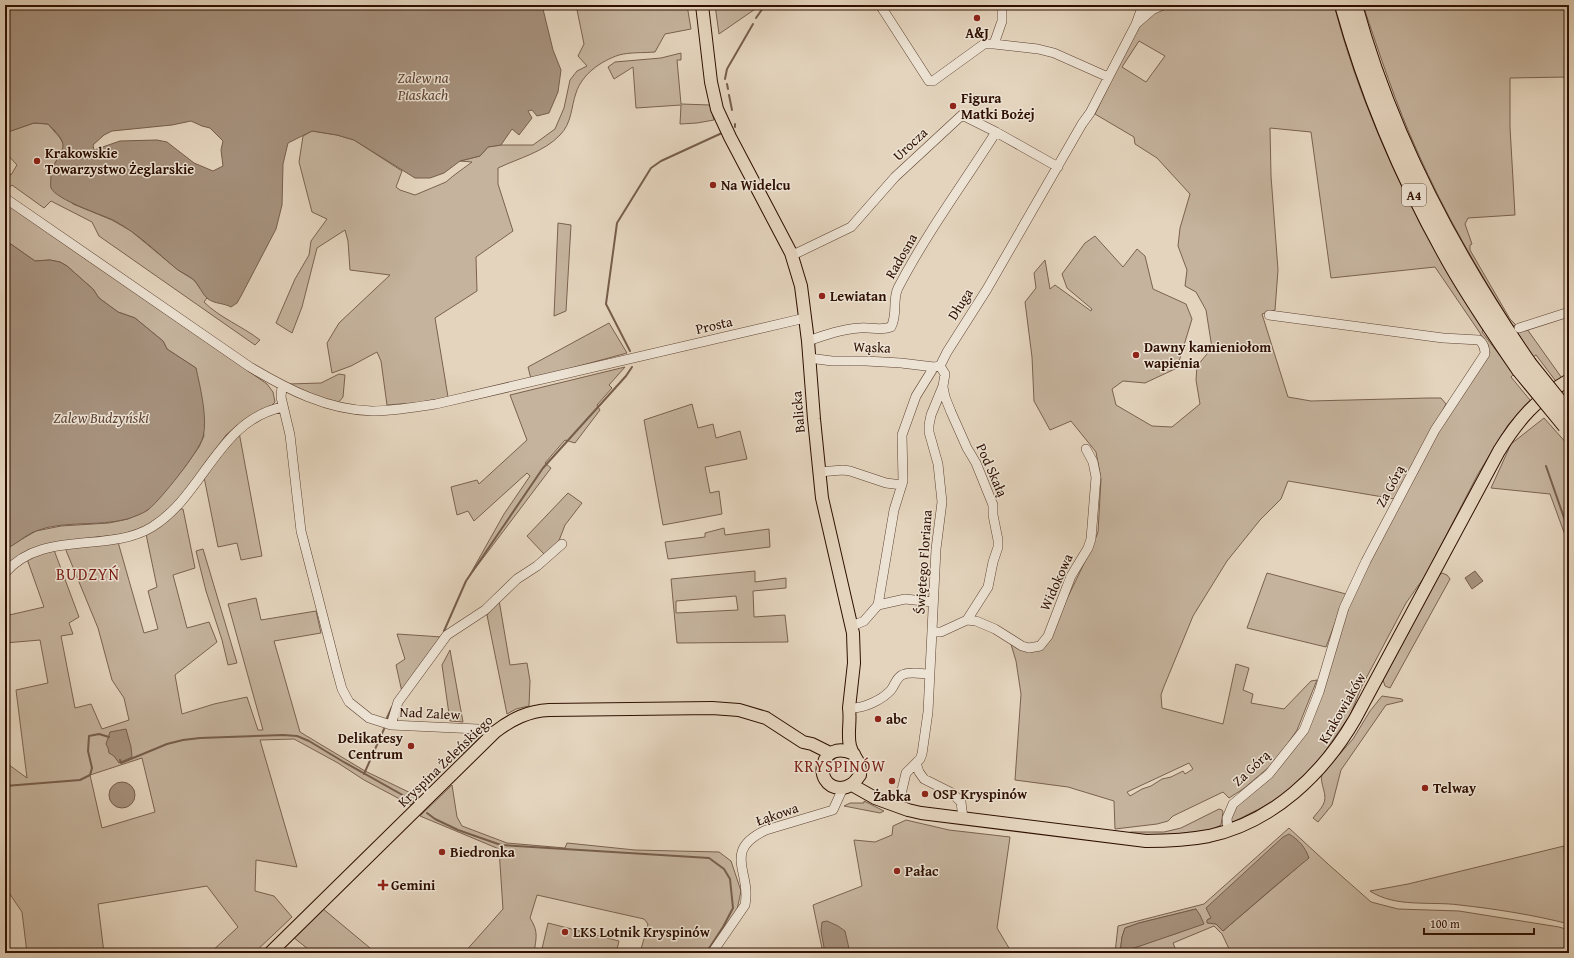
<svg xmlns="http://www.w3.org/2000/svg" width="1574" height="958" font-family="'Gentium Book Plus',serif">
	<style>
		.green { fill: #c5b39d; stroke: #7a614f; fill-rule: evenodd }
		.water { fill: #a6917d; stroke: #765d4b; fill-rule: evenodd }
		.lines { fill: none; stroke-linecap: round; stroke-linejoin: round }
		.stream { stroke: #765d4b; stroke-width: 2 }
		.minor-casing { stroke: #5c4030; stroke-width: 10 }
		.major-casing { stroke: #2e0f01; stroke-width: 14 }
		.highway-casing { stroke: #2e0f01; stroke-width: 16 }
		.minor { stroke: #ede3d4; stroke-width: 9 }
		.major { stroke: #e4d4bd; stroke-width: 12 }
		.highway { stroke: #e4d4bd; stroke-width: 14 }
		.highway-bridge-casing { stroke: #2e0f01; stroke-width: 16; stroke-linecap: butt }
		.highway-bridge { stroke: #e4d4bd; stroke-width: 14 }
		.poi-dot { fill: #8f2418; stroke: #ede3d4; stroke-width: 1.5 }
		.labels { text-anchor: middle; stroke-width: 3; stroke-linejoin: round; paint-order: stroke }
		.shield { fill: #ede3d4; stroke: #674f40; stroke-width: 1 }
		.shield-label { font-size: 13px; font-weight: bold; fill: #2e0f01 }
		.poi-label { font-size: 14px; font-weight: bold; fill: #2e0f01; stroke: #ede3d4; text-anchor: start }
		.street-label { font-size: 14px; fill: #2e0f01; stroke: #ede3d4 }
		.water-label { font-size: 15px; font-style: italic; fill: #5e4333; stroke: #ede3d4 }
		.quarter-label { font-size: 16px; letter-spacing: 1px; fill: #7a1f14; stroke: #ede3d4 }
	</style>
	<rect width="100%" height="100%" fill="#e4d4bd"/>
	<filter id="stains"><feTurbulence type="fractalNoise" baseFrequency=".005" numOctaves="4"/><feColorMatrix values="0 0 0 0 .2 0 0 0 0 .09 0 0 0 0 .02 0 0 0 .5 -.17"/></filter>
	<radialGradient id="worn" r=".72"><stop offset=".6" stop-color="#630" stop-opacity="0"/><stop offset="1" stop-color="#630" stop-opacity=".3"/></radialGradient>
	<path class="green" d="M576 5H687L691 29 665 34 655 52C644 53 630 52 619 55 601 61 582 74 576 93 571 107 572 123 560 135 544 152 519 158 498 168V184L513 231 476 257 477 291 435 318 448 397 426 402 387 405 381 361 377 352 351 366 332 373 327 343 339 323 390 275 350 270 348 241 345 230 317 248 302 307 292 333 276 323 295 279 309 255 311 241 327 219 312 212 299 162 303 136 312 131 337 135 354 140 402 171 396 187 400 190 415 195 446 182 453 176 472 162 460 161 480 156 488 147 501 145H533L555 129 564 108 570 80 577 71 587 66 578 56 584 44Z
		M715 5H761L719 34Z
		M1169 5H1334C1354 81 1384 154 1421 224 1440 259 1463 293 1484 327L1482 332 1514 374 1511 377 1530 400 1508 425 1478 474 1425 576 1406 603 1362 686 1350 715 1322 756 1299 781 1273 802 1233 822 1229 820 1233 807 1308 728 1349 605 1367 562 1440 429 1473 375 1490 353 1480 333 1435 267 1331 278 1311 132 1270 128 1271 176 1278 270 1275 310 1262 314 1288 397 1311 401 1428 398H1441L1446 404 1395 499 1288 481 1281 499 1260 520 1227 561 1193 616 1163 689 1161 695 1162 708 1223 724 1236 664 1249 668 1243 690 1253 694 1251 703 1284 709 1311 681 1317 680 1297 730 1282 752 1269 767 1243 789 1229 798 1223 792 1173 816 1168 821 1157 824 1115 829 1114 801 1068 787 1015 780 1021 694 1016 661 1010 641 1032 652 1062 609 1093 545 1098 532 1101 479 1096 452 1071 421 1050 430 1034 401 1032 357 1025 302 1036 288 1034 273 1045 260 1050 289 1055 285 1091 311 1092 309 1067 288 1062 274 1085 243 1095 236 1123 267 1137 249 1145 256 1153 289 1186 304 1192 319 1177 368 1145 383 1123 381 1112 389 1116 405 1152 426 1172 427 1200 404 1196 380 1197 366 1212 348 1206 310 1196 292 1185 286 1187 270 1178 246 1180 228 1190 194 1157 158 1135 144 1134 137 1095 114 1135 31 1154 12ZM1139 41 1165 56 1146 82 1122 67ZM1189 763 1193 769 1185 774 1183 771 1171 777 1162 779 1151 786 1142 789 1130 796 1127 792Z
		M1363 5H1569V77L1510 78V127L1515 215 1468 218 1465 224 1472 244 1470 245V250L1510 319 1516 325 1513 326C1478 270 1445 214 1418 153 1396 105 1380 55 1363 5Z
		M681 53V60H677L681 104 710 105 714 120 697 123 680 124 681 105 636 108 633 67 614 79 608 67 615 62 661 58Z
		M34 123 48 124 60 138 64 145 63 150 54 165 51 177 73 204 112 220 131 231 178 270 194 280 207 298 204 302C220 318 242 326 260 340L255 345 99 236 92 222 51 201 44 208 12 185 10 187 5 184 9 177 5 175V172L11 175 17 165 5 152V133Z
		M5 203 267 384 273 392 275 402 270 407 244 420 226 435 180 499 150 526 124 534 74 540 5 568V549L36 531 61 526 109 523 128 519 148 510 184 468 199 447 204 436 196 368 167 349 163 341 135 318 118 312 99 298 93 289 67 266 60 262 50 260 35 261 5 240Z
		M558 223 571 225 566 311 554 316Z
		M609 323 627 353 531 379 528 367Z
		M1527 329 1564 381 1558 384 1536 355 1533 357 1517 332Z
		M625 367 609 385 612 388 597 405 600 410 575 443 565 440 545 463 551 468 468 578 504 514 530 476 527 473 474 521 468 511 457 515 451 487 477 480 479 484 527 440 510 395Z
		M339 374 345 375 343 397 338 403 318 398 288 384 321 383Z
		M692 404 698 428 713 424 716 438 740 431 747 459 705 467 710 493 719 491 722 514 663 525 644 420Z
		M1544 418 1569 446V546L1550 494 1491 488 1511 444Z
		M239 432 262 556 241 560 237 543 218 547 204 477Z
		M568 493 582 503 565 525 558 543 544 554 527 536Z
		M179 509H183L195 568 173 575 187 628 209 622 217 642 175 675 182 714 214 704 247 697 258 730H263L228 604 256 598 261 620 316 611 321 633 274 641 300 732 365 771 419 797 411 805 364 780 338 763 294 739 260 740 297 867 256 860 255 891 274 896 292 917 254 953H210L238 927 207 886 98 904 104 953H27L22 912 5 887V762L27 778 16 690 48 683 40 640 5 643V616L44 607 27 559 54 550 79 617 69 623 73 634 61 636 75 708 91 704 102 729 129 720 124 698 112 680 98 628 65 548 118 542 144 633 158 629 148 591 157 587 146 534ZM142 758 155 812 102 828 90 775Z
		M724 528 725 535 769 529 770 547 668 559 665 542 705 537V533Z
		M203 549 237 663 228 665 222 640 206 591 196 551Z
		M755 571V582L786 578V588L753 591 754 617 785 615 788 642 677 643 671 579ZM736 596 738 610 676 613V601Z
		M1267 573 1346 594 1326 647 1247 628Z
		M1442 573 1447 575 1450 579 1390 688 1385 686 1383 680 1438 576Z
		M499 600 510 665 527 663 530 681 529 706 516 709 507 714 487 615Z
		M397 634 442 637 402 692 396 665 405 659Z
		M450 650 463 722 450 721 442 665Z
		M1382 696 1402 699 1403 701 1386 705 1341 770 1332 805 1318 822 1313 818C1316 814 1321 809 1323 805 1329 795 1319 784 1322 774L1353 739 1370 711Z
		M467 733 476 734 479 738 465 754 463 752C468 747 466 742 465 736Z
		M452 785 457 817 462 826 507 843 565 848 567 843 635 850 719 852 731 861 741 891 737 910 709 953H640L648 924 644 919 537 895 530 918C539 932 536 938 534 953H464L503 909 499 849 420 816Z
		M864 801 884 811 880 813 844 806 850 803H864Z
		M1219 809 1222 810 1223 812 1221 825 1209 831 1156 837 1128 833 1131 832H1164L1181 828Z
		M906 820 949 830 1010 837 997 928 1012 953H823L813 905 862 886 854 840 875 842 892 835 893 826Z
		M1289 828 1328 864 1371 902 1398 909 1459 911 1559 927 1569 930V953H1231L1222 934 1214 926 1173 943 1177 953H1121L1151 941 1178 933 1196 909 1139 923 1125 928 1122 937 1120 953H1115L1118 926 1204 904ZM1299 866 1223 931 1216 924 1207 920Z
		M1564 846 1565 870H1569V924C1534 915 1496 909 1460 905 1430 901 1396 908 1370 891L1408 884Z
		M322 908 376 953H313L293 937Z
		M548 923 619 941 616 953H541Z"/>
	<path class="water" d="M5 5H542L553 50 561 70 558 92 549 113 537 116 532 110 528 111 532 118 519 135 512 129 501 145 488 147 480 156 460 161 444 173 430 178H415L354 140 337 135 312 131 288 143 283 164 282 205 276 229 241 296 237 303 231 307C224 303 215 304 208 299 202 294 199 285 194 280 189 276 183 273 178 270 157 253 138 233 113 220 100 214 57 200 51 188 50 185 51 180 51 176 56 148 77 151 48 124L34 123 5 133ZM191 121 202 126 210 128 223 141 221 150 223 166 213 171 194 163 167 142 157 140 120 141 94 150 93 145 104 135 112 131 172 125Z
		M5 240 35 261 50 260 60 262 67 266 93 289 99 298 118 312 135 318 163 341 167 349 196 368C200 386 208 419 203 437 199 452 161 499 149 509 143 514 133 517 127 519 98 527 64 520 36 531 25 535 16 545 5 549Z
		M1475 571 1483 581 1472 589 1465 578Z
		M126 729 131 747 132 757 119 763 114 756 109 753 108 748 106 744 110 732Z
		M109 795a13 13 0 1 1 26 0a13 13 0 1 1-26 0Z
		M1289 834C1299 840 1305 847 1309 858L1274 887 1223 931 1216 924 1207 923V920L1211 918 1206 908 1283 837Z
		M1196 909 1200 915 1204 924 1120 953 1122 937 1125 928 1139 923Z
		M827 921 838 926 845 931 850 953H825L821 931 822 922Z"/>
	<g class="lines">
		<path class="stream" d="M756 18 765 5
			M725 79 727 69 753 24
			M727 84 728 89
			M729 95 732 110
			M735 127V124
			M630 351 606 304 617 223 651 168 661 161 722 133
			M1546 466 1569 532
			M444 631 466 581 543 468 626 376 632 367
			M386 720 392 707
			M120 760 121 763 167 744 183 740 200 738 283 735 297 736 309 741 342 761 415 802
			M364 774 384 729
			M5 786 80 780 90 775 92 768 88 751 89 736 99 734 109 737
			M427 813 435 819 458 830 501 845 709 858 724 869 730 879 733 908 723 927 706 953
			M1352 949 1383 953"/>
		<defs>
			<path id="minor" d="M880 5 929 81H933L984 44H994L1038 49 1054 53 1108 77
				M1137 23 1152 10 1163 5
				M994 44 1002 21V5
				M5 198 250 367C287 389 327 410 372 411 394 411 415 407 436 404L805 318
				M791 253H797L851 227 895 177 962 115 996 132 1058 167
				M1519 328 1569 312
				M808 341C825 335 842 329 860 328 871 327 880 331 891 327 898 314 892 300 898 288 926 234 963 184 996 132
				M809 358 832 361H866L901 363 934 367 940 366 947 352 987 289 1082 124 1090 113 1136 24 1143 5
				M282 386 281 397 290 435 301 531 337 671 342 689 349 702 369 718 391 725 478 729 495 732
				M819 472 843 470 850 471 886 483 902 485
				M5 573C42 529 108 554 152 527 204 495 218 420 283 407
				M878 605 905 599 933 602
				M967 620 976 621 995 629 1022 646 1029 648 1040 646 1048 636 1071 576 1088 548 1091 539 1096 477 1093 462 1086 449
				M852 626 864 621 878 605 894 510 903 481 902 435 916 396 934 367
				M933 632H941L967 620 988 587 993 562 998 547V540L993 515V505L976 463 967 448 951 412 945 397 943 387
				M849 708C863 709 882 700 891 690 895 685 896 678 902 675 909 671 921 674 930 674
				M391 725 398 702 447 635 485 610 517 579 537 566 562 544
				M916 763 919 772 924 779 952 793 961 802 963 818
				M898 807 906 773 920 759 922 754 928 712 936 549 942 502 938 464 929 432V425L931 415 943 386 945 374 940 366
				M1228 830 1227 818 1233 804 1269 774 1304 730 1319 692 1344 608 1366 561 1435 430 1485 354C1485 348 1484 344 1479 340L1443 338 1269 315
				M712 953 745 905C752 872 721 851 766 830L833 810 843 788"/>
			<path id="major" d="M702 5 711 82 717 109 730 137 791 253 801 286 808 341 814 419 822 498 853 633 854 663 849 708C851 721 847 734 850 746 853 758 861 759 860 775 855 782 850 788 840 788 811 786 820 737 854 754
				M852 785 875 798 908 810 921 813 1146 841C1167 841 1188 840 1209 836 1273 822 1323 774 1355 719L1499 451C1518 420 1537 398 1569 380
				M270 953 495 732C512 719 528 711 549 710L712 708 739 710 766 718 803 742 812 744 830 753"/>
			<path id="highway" d="M1342 5C1367 95 1404 182 1450 263 1471 300 1495 335 1519 370
				M1355 5C1390 134 1453 253 1529 363"/>
		</defs>
		<use href="#minor" class="minor-casing"/>
		<use href="#major" class="major-casing"/>
		<use href="#highway" class="highway-casing"/>
		<use href="#minor" class="minor"/>
		<use href="#major" class="major"/>
		<use href="#highway" class="highway"/>
		<defs>
			<path id="highway-bridge" d="M1529 363 1569 413
				M1519 370 1565 426"/>
		</defs>
		<use href="#highway-bridge" class="highway-bridge-casing"/>
		<use href="#highway-bridge" class="highway-bridge"/>
	</g>
	<g class="poi-dot">
		<circle cx="977" cy="18" r="4"/>
		<circle cx="953" cy="106" r="4"/>
		<circle cx="37" cy="161" r="4"/>
		<circle cx="713" cy="185" r="4"/>
		<circle cx="822" cy="296" r="4"/>
		<circle cx="1136" cy="355" r="4"/>
		<circle cx="878" cy="719" r="4"/>
		<circle cx="411" cy="746" r="4"/>
		<circle cx="892" cy="781" r="4"/>
		<circle cx="1425" cy="788" r="4"/>
		<circle cx="925" cy="794" r="4"/>
		<circle cx="442" cy="852" r="4"/>
		<circle cx="897" cy="871" r="4"/>
		<path d="M381 879h4v4h4v4h-4v4h-4v-4h-4v-4h4z"/>
		<circle cx="565" cy="932" r="4"/>
	</g>
	<g class="labels">
		<rect class="shield" x="1402" y="184" width="24" height="22" rx="3"/>
		<g class="shield-label">
			<text x="1414" y="200">A4</text>
		</g>
		<g class="poi-label">
			<text x="977" y="38" text-anchor="middle">A&amp;J</text>
			<text x="961" y="103">Figura<tspan x="961" dy="16">Matki Bożej</tspan></text>
			<text x="45" y="158">Krakowskie<tspan x="45" dy="16">Towarzystwo Żeglarskie</tspan></text>
			<text x="721" y="190">Na Widelcu</text>
			<text x="830" y="301">Lewiatan</text>
			<text x="1144" y="352">Dawny kamieniołom<tspan x="1144" dy="16">wapienia</tspan></text>
			<text x="886" y="724">abc</text>
			<text x="403" y="743" text-anchor="end">Delikatesy<tspan x="403" dy="16">Centrum</tspan></text>
			<text x="1433" y="793">Telway</text>
			<text x="933" y="799">OSP Kryspinów</text>
			<text x="892" y="801" text-anchor="middle">Żabka</text>
			<text x="450" y="857">Biedronka</text>
			<text x="905" y="876">Pałac</text>
			<text x="391" y="890">Gemini</text>
			<text x="573" y="937">LKS Lotnik Kryspinów</text>
		</g>
		<g class="street-label">
			<text transform="translate(910 144) rotate(-43)" y="5">Urocza</text>
			<text transform="translate(901 256) rotate(-60)" y="5">Radosna</text>
			<text transform="translate(960 304) rotate(-58)" y="5">Długa</text>
			<text transform="translate(714 325) rotate(-13)" y="5">Prosta</text>
			<text transform="translate(872 347) rotate(2)" y="5">Wąska</text>
			<text transform="translate(798 412) rotate(-95)" y="5">Balicka</text>
			<text transform="translate(992 470) rotate(66)" y="5">Pod Skałą</text>
			<text transform="translate(1390 486) rotate(-62)" y="5">Za Górą</text>
			<text transform="translate(923 562) rotate(-86)" y="5">Świętego Floriana</text>
			<text transform="translate(1056 582) rotate(-66)" y="5">Widokowa</text>
			<text transform="translate(1342 708) rotate(-60)" y="5">Krakowiaków</text>
			<text transform="translate(430 713) rotate(3)" y="5">Nad Zalew</text>
			<text transform="translate(445 761) rotate(-44)" y="5">Kryspina Żeleńskiego</text>
			<text transform="translate(1251 768) rotate(-43)" y="5">Za Górą</text>
			<text transform="translate(777 814) rotate(-19)" y="5">Łąkowa</text>
		</g>
		<g class="water-label">
			<text x="423" y="83">Zalew na<tspan x="423" dy="17">Piaskach</tspan></text>
			<text x="101" y="423">Zalew Budzyński</text>
		</g>
		<g class="quarter-label">
			<text x="88" y="580">BUDZYŃ</text>
			<text x="840" y="772">KRYSPINÓW</text>
		</g>
	</g>
	<rect width="1574" height="958" fill="none" stroke="#e4d4bd" stroke-width="20"/>
	<rect x="6" y="6" width="1562" height="946" fill="none" stroke="#2e0f01" stroke-width="2"/>
	<rect x="10" y="10" width="1554" height="938" fill="none" stroke="#2e0f01"/>
	<path d="M1424 928v6h110v-6" fill="none" stroke="#2e0f01" stroke-width="2"/>
	<text x="1430" y="928" font-size="12" fill="#2e0f01" stroke="#ede3d4" stroke-width="3" paint-order="stroke">100 m</text>
	<rect width="100%" height="100%" filter="url(#stains)"/>
	<rect width="100%" height="100%" fill="url(#worn)"/>
</svg>
